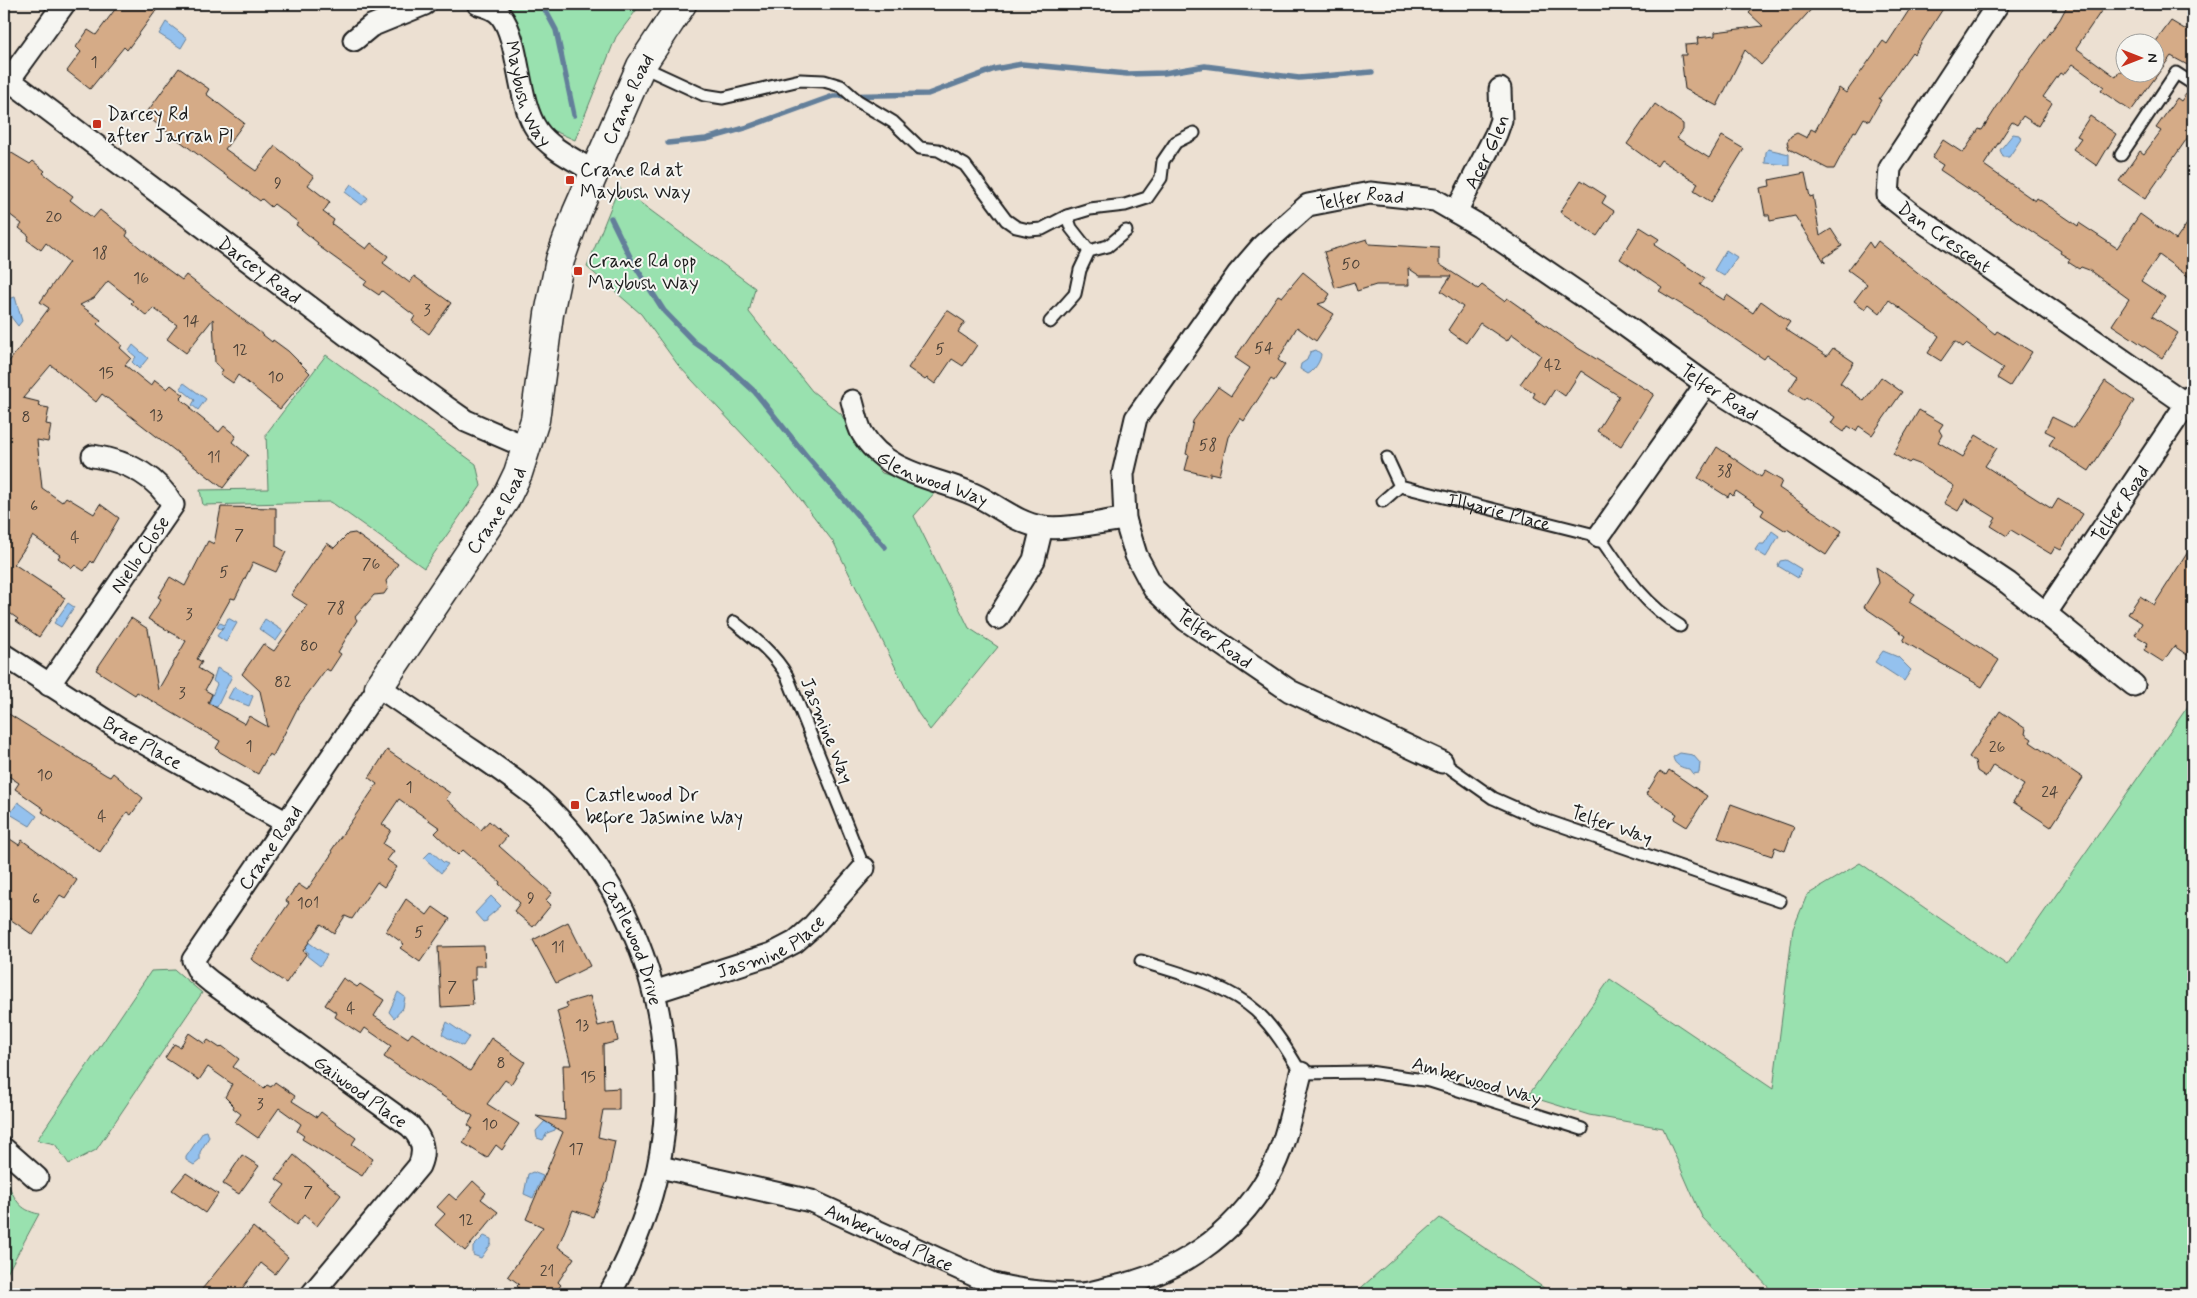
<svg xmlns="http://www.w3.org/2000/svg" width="2197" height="1298" font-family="Mynerve,sans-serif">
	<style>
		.green { fill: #99e1af; stroke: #5a7e66 }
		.water { fill: #94c1ee; stroke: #647f9a }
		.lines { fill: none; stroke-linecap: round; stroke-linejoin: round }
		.stream { stroke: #647f9a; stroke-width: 5.5 }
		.building { fill: #d5ab87; stroke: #1c1c1c }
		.service-casing { stroke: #1c1c1c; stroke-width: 15 }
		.minor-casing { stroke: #1c1c1c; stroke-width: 25 }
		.tertiary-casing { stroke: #1c1c1c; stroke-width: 31 }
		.service { stroke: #f6f6f2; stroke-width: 11 }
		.minor { stroke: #f6f6f2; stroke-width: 21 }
		.tertiary { stroke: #f6f6f2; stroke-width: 28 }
		.poi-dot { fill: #c8321e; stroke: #f6f6f2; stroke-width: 2 }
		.labels { text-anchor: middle; stroke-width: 4; stroke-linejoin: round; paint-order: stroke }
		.number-label { font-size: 16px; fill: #4a4037 }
		.street-label { font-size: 19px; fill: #1c1c1c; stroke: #f6f6f2 }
		.poi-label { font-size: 19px; fill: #1c1c1c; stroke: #f6f6f2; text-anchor: start }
	</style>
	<rect width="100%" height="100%" fill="#ece0d2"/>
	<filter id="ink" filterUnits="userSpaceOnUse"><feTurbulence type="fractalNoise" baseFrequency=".02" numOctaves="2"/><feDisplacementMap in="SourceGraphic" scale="10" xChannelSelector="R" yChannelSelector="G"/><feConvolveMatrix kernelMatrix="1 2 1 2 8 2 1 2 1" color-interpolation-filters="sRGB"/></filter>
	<g filter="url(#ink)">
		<path class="green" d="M495 4H641L616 37 575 140 543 126Z
			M2150 4H2193V8L2183 4 2170 10Z
			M619 187 755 288 749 312 812 391 841 414 861 450 882 473 937 490 914 516 969 628 998 647 930 730 918 713 834 543 789 484 678 365 641 314 587 267Z
			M326 355 476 464 481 486 424 568 331 502 203 505 200 490 268 489 266 434Z
			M2193 699V1294H1773L1772 1291 1702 1217 1663 1128 1589 1115 1528 1096 1610 979 1773 1089 1793 929 1807 895 1860 863 2007 965Z
			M175 970 202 993 96 1150 69 1164 55 1144 37 1140 151 971Z
			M7 1182C15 1199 19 1210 39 1214L4 1279V1185Z
			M1440 1218 1553 1294H1354Z"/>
		<path class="water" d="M166 22 187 38 181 48 159 34Z
			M2013 134 2019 135 2021 139 2009 157H2003L2000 150Z
			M1768 149 1789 154V165L1765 163 1766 152Z
			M351 184 368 198 362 205 345 192Z
			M1726 250 1737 257 1724 276 1714 270Z
			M15 297 22 321 18 326 11 317 8 306 9 305 8 299Z
			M133 345 148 358 139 369 132 362 136 357 129 351Z
			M1316 350 1321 354C1321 361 1313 372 1308 374L1300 369 1301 364 1307 360 1310 352Z
			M184 383 206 399 198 410 192 405 195 400 180 388Z
			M1772 531 1779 536 1766 557 1755 550 1759 544H1764Z
			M1786 560 1801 569 1798 578 1778 566 1780 561Z
			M68 603 74 607 61 627 54 623Z
			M228 618 237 623 226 642 217 636 224 626 221 629 217 627 220 623 225 625Z
			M265 619 283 631 276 641 259 629Z
			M1883 651 1898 657 1911 670 1904 681 1875 662Z
			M217 668 232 676 217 707 209 703 217 684 213 681Z
			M234 687 253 696 249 706 228 698Z
			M1680 753 1693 755 1700 763 1699 773 1693 774 1689 769C1682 768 1674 765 1673 757Z
			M18 802 37 816 30 826 10 814Z
			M431 851 443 862 448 864 441 873 424 858Z
			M491 896 501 906 487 918V921L483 922 475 913Z
			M305 940 327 955 320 966 307 956 309 953 300 946Z
			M398 992 405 997 403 1008 394 1018 389 1012Z
			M447 1022 469 1037 463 1046C460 1045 444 1036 442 1034Z
			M557 1119 555 1130 547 1133 543 1140 537 1138 536 1131 545 1121Z
			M207 1131 209 1137 200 1152V1160L194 1165 186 1160V1157L203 1132Z
			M533 1172 543 1176 533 1198 524 1194 528 1174Z
			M484 1236 491 1239V1244L481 1258 473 1255V1247Z"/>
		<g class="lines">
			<path class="stream" d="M542 4 556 30 574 115
				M668 143 706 139 745 128 833 96 928 94 995 69 1022 64 1127 74 1164 73 1205 66 1299 78 1372 72
				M611 218 632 261 664 311 694 342 721 361 755 392 808 458 885 547"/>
		</g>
		<path class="building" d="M119 4H161L127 50 124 47 90 89 67 71 81 52 76 47 88 30 96 35Z
			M1757 4H1816L1761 65 1745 50 1717 106 1685 89 1681 55H1686L1685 45 1698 44 1697 38 1715 36V32L1763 26 1749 13Z
			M1913 4H1946L1914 54 1912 52 1879 99 1881 100 1869 121 1864 118 1856 132 1854 131 1834 169H1828L1789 149 1787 142 1791 136 1797 133 1807 138 1811 129 1815 131 1839 88 1846 93 1883 41 1887 44Z
			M2068 4H2106L2076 48 2116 77 2119 72H2154V44L2171 21 2193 34V68L2171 56 2131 111 2101 91 2104 87 2072 64 2063 75 2060 73 2043 97 2052 103 2038 126 2023 116 2017 125 2012 122 1984 165 2035 201 2037 198 2078 226 2079 223 2117 248 2140 214 2176 240 2193 215V280L2159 255 2141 281 2165 297 2152 316 2178 333 2162 358 2112 325 2129 299 2089 270 2081 267 2079 269 2068 262 2070 259 2060 253 2061 251 1940 170 1943 165 1932 158 1943 140 1963 153 1979 129 1982 130 2021 69 2023 70 2060 19Z
			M179 68 209 89 206 94 244 123 225 149 256 171 275 146 314 177 308 185 330 202 323 212 334 220 332 224 366 249 371 243 388 256 383 263 410 283 414 276 451 303 429 334 412 321 415 316 382 291 379 295 364 285 367 281 317 245 318 243 296 225 298 222 274 204 271 207 262 199 260 201 145 115Z
			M2189 90 2193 91V130L2145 199 2119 181 2140 151 2144 154 2161 131 2156 128 2177 98 2181 101Z
			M1655 104 1683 124V130L1677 138 1709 158 1722 136 1744 149 1711 202 1694 191 1698 183 1661 160 1657 166 1627 144Z
			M2090 116 2116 134 2097 166 2073 149 2081 138 2077 136Z
			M10 152 30 164 33 161 45 171 43 173 73 196 70 200 93 218 100 210 128 232 126 236 152 258 182 280 186 275 272 342 273 340 288 351 310 373 280 409 238 375 233 383 220 374 223 370 215 363 213 319 186 353 167 339 177 325 153 308 147 316 131 303 133 301 108 281 94 298 80 305 101 320 97 324 122 345 120 348 131 358 125 365 151 386 155 380 167 389 171 385 184 395 180 399 191 407 190 409 219 432 224 426 236 436 232 442 248 455 223 488 102 394 96 402 51 365 23 398 39 402 38 406 49 408 46 424 51 425 48 442 37 440 42 488 62 502 66 497 94 514 100 504 119 518 93 563 91 561 84 571 75 565 72 568 58 558 60 555 33 536 14 564 65 598 39 637 16 621 18 619 4 609V395H6L9 373 5 367 49 308 40 302 69 262 46 243 41 250 27 240 29 236 19 228 22 224 4 210V160Z
			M1805 173 1810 197 1813 196 1820 236 1831 229 1842 246 1824 258 1825 263 1795 216 1770 221 1769 215H1765L1760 188 1770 186 1769 180Z
			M1581 180 1606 196 1602 203 1614 211 1597 236 1560 212Z
			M1640 227 1659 239 1654 245 1705 278 1700 285 1724 300 1727 295 1753 313 1761 301 1790 322 1785 329 1827 356 1833 348 1854 362 1840 383 1864 401 1881 377 1902 392 1872 435 1859 426 1856 431 1848 426 1844 432 1831 423 1835 417 1806 397 1804 400 1789 390 1798 376 1767 355 1764 359 1702 317 1659 291 1662 287 1620 259Z
			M1367 239 1369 244 1439 248V264L1478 289 1482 285 1504 301 1507 298 1578 348 1654 394 1621 446 1597 431 1619 396 1581 371 1565 396 1555 389 1545 405 1533 397 1535 393 1520 384 1541 355 1512 334 1507 341 1480 323 1466 343 1448 330 1463 307 1441 291 1451 276H1420L1408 268 1409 285H1376L1357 291 1354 282 1335 288 1324 252Z
			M1878 241 1995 334 1997 331 2032 352 2010 386 1997 378 2003 368 1966 344 1963 347 1955 341 1941 361 1928 353 1939 336 1889 300 1880 313 1869 304 1865 309 1854 301 1867 284 1848 270 1869 242 1873 248Z
			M1303 272 1330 294 1325 302 1318 304 1334 314 1316 341 1297 327 1278 360 1285 365 1274 381 1271 379 1244 421 1240 418 1228 437 1219 475 1210 473V476L1185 470 1189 455 1186 454 1193 421 1218 387 1231 396 1250 368 1235 358 1278 295 1282 297Z
			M947 310 965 322 958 332 977 345 963 366 952 359 935 384 927 378 925 380 908 368Z
			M2105 381 2134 401 2089 471 2049 445 2055 436 2045 431 2052 417 2074 428Z
			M1919 410 1943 424 1939 430 1942 435 1938 442 1963 457 1976 435 1997 448 1985 466 2052 509 2058 499 2083 514 2061 550 2055 547 2051 554 2011 530 2007 536 1991 526 1996 518 1965 499 1958 511 1944 503 1954 486 1919 464 1911 461 1909 463 1893 454Z
			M1717 447 1761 477 1765 471 1782 481 1779 488 1842 531 1826 555 1787 529 1786 531 1761 515 1764 510 1736 491 1733 496 1730 493 1728 497 1698 478Z
			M221 507 276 508V546L286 552 276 572 253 562 235 599 231 598 197 659 202 662 198 668 212 677 205 690 212 694 208 703 245 724 249 716 268 727 260 691 242 674 263 644 274 651 307 605 291 595 327 543 334 548 348 534 355 533 398 564 386 581 388 588 384 594 374 595 355 617 357 620 338 652 341 654 330 671 326 669 298 707 273 756 269 754 258 774 220 752 216 748 220 741 137 692 135 695 96 670 131 618 148 629 158 690 186 641 148 619 161 599 158 597 170 577 185 586 208 541 214 544Z
			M2193 544V659L2174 646 2163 662 2144 650 2148 643 2135 635 2142 623 2128 614 2140 596 2154 605Z
			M1876 567 1915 594 1909 602 1999 660 1982 687 1903 641 1906 636 1864 607 1879 583Z
			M4 711 106 775 110 777 113 773 143 798 131 815 127 812 100 852 42 812 44 809 15 789 19 783 4 773Z
			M2000 711 2026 729 2025 734 2032 739 2030 742 2083 778 2051 827 2013 802 2024 785 1993 765 1986 777 1977 771 1975 761 1969 757Z
			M387 750 450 793 446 799 481 830 489 821 507 837 499 846 552 893 546 900 551 905 533 927 514 911 520 903 499 884 500 882 463 850 458 855 435 833 440 828 399 799 382 824 391 830 383 844 394 851 387 860 397 867 384 887 377 882 352 919 345 916 334 933 321 924 303 951 307 953 286 983 251 959 289 903 286 901 298 884 307 890 333 852 331 851 377 784 369 778Z
			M1669 770 1707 796 1687 827 1674 819 1677 814 1646 794 1660 771 1666 775Z
			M1731 804 1794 827 1785 851 1775 847 1772 856 1718 838Z
			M4 835 19 845 22 840 77 880 65 898 60 895 33 935 4 915Z
			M406 899 427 915 433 907 450 919 420 962 400 948 404 944 386 931Z
			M568 922 590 966 556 983 533 940Z
			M484 946 485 966H475V980H471L473 1005 441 1007 438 947Z
			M343 978 357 987 360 984 384 1000 374 1016 408 1038 412 1033 470 1071 491 1038 525 1062 511 1084 505 1080 487 1104 519 1124 502 1150 496 1145 487 1158 463 1143 472 1128 468 1125 473 1116 384 1057 391 1046 365 1028 361 1034 335 1017 337 1013 325 1005Z
			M590 996 598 1026 614 1022 618 1041 603 1045 604 1089 619 1088V1110H603L598 1137 615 1141 607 1181 593 1217 573 1210 558 1247 574 1258 558 1282 561 1285 554 1294H515L519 1288 517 1286 519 1284 508 1276 543 1227 526 1219 563 1132 536 1116 565 1120 563 1065H571L557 1011 568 1007 566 1003Z
			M189 1033 205 1044 208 1040 220 1048 222 1046 239 1059 233 1067 264 1088 267 1085 271 1087 275 1082 295 1096 292 1101 317 1117 321 1112 356 1138 352 1144 373 1159 362 1176 302 1139 304 1136 297 1131 301 1124 279 1108 258 1138 235 1122 241 1114 233 1108 234 1106 225 1097 232 1084 208 1067 199 1080 165 1058 174 1044 180 1047Z
			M242 1155 259 1166 239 1194 223 1184Z
			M294 1155 341 1195 317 1226 304 1215 296 1225 270 1204 285 1185 276 1179Z
			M186 1173 218 1194 205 1213 172 1190Z
			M473 1181 486 1193 481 1199 498 1212 465 1251 435 1225 445 1214 437 1207 449 1194 456 1200Z
			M253 1227 288 1257 275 1274 261 1263 238 1294H198Z"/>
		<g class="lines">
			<defs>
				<g id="service">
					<path d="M641 66 704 95 723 98 800 80 824 81 841 86 858 101 893 122 920 148 938 150 965 165 1006 220 1016 227 1029 230 1042 229 1067 216 1090 209 1125 205 1147 198 1161 178 1163 161 1176 142 1194 133"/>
					<path d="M2121 155 2176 73 2193 84"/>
					<path d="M1067 216 1071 228 1089 251"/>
					<path d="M1050 322 1075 294 1080 270 1089 251 1108 246 1126 231"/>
					<path d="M1387 458 1400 486"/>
					<path id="s1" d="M1383 501 1400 486 1599 536C1624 572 1642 603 1680 626"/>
					<path d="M734 622C754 638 774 653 787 676L864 868"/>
					<path d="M1442 762 1493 798 1536 817 1780 901"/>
					<path d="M1141 961C1178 973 1226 984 1256 1011 1275 1029 1288 1051 1301 1073L1369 1072 1430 1081 1582 1129"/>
				</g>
				<g id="minor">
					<path id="s2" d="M478 4C485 6 497 10 501 16 520 41 517 101 537 130 549 148 575 160 593 171"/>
					<path id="s3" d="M1998 4 1890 168 1888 195 1912 214 2186 404"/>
					<path d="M354 40 371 26 425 4"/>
					<path id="s4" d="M4 76 348 336 446 407 466 421 526 447"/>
					<path d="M9 80 64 4"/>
					<path id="s5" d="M1456 212 1496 134 1501 120 1500 89"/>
					<path id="s6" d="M852 401C855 411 857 424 862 433 886 474 934 477 973 494 996 504 1016 523 1042 527 1068 530 1099 522 1125 519"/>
					<path d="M1599 536 1706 384"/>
					<path id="s7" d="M2046 613 2193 394"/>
					<path d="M998 618 1034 560 1042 527"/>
					<path id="s8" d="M4 655 119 729 287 823"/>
					<path id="s9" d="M49 685 173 505C156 475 126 461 93 456"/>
					<path id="s10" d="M1442 762 1290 691 1186 620 1154 589 1136 555 1125 519 1123 474 1136 418 1238 274 1263 245 1308 205 1370 193 1435 200 1480 226 1612 316 1706 384 1784 433 2008 583 2134 685"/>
					<path id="s11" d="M654 992 772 954 795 942 812 927 864 868"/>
					<path d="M4 1149 37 1178"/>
					<path id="s12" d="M660 1167 811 1201 993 1284C1021 1291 1051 1294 1079 1294 1089 1294 1100 1290 1109 1288 1176 1275 1234 1236 1268 1177 1286 1146 1292 1107 1301 1073"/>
					<path id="s13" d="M312 1294 419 1166C426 1150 422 1138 410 1126L211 982 199 972 193 960 379 687C411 709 443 731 476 753 497 768 520 783 540 800 655 906 697 1076 642 1223 633 1247 623 1272 609 1294"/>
				</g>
				<g id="tertiary">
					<path id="s14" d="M379 687 505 500 518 473 535 420 549 314 560 260 577 212 641 66 682 4"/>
				</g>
			</defs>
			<use href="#service" class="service-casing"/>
			<use href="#minor" class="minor-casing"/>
			<use href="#tertiary" class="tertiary-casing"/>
			<use href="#service" class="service"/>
			<use href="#minor" class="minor"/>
			<use href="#tertiary" class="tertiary"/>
		</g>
	</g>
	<g class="poi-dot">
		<rect x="92" y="119" width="10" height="10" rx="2.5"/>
		<rect x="565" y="175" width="10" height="10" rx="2.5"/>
		<rect x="573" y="266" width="10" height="10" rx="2.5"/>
		<rect x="570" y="800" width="10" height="10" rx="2.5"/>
	</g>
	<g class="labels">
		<g class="number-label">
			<text x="94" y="67">1</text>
			<text x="278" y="188">9</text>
			<text x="54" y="222">20</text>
			<text x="100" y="258">18</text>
			<text x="1351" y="269">50</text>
			<text x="141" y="283">16</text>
			<text x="427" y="315">3</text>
			<text x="191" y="326">14</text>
			<text x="1264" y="353">54</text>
			<text x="940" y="354">5</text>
			<text x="240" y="355">12</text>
			<text x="1553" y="370">42</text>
			<text x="106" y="378">15</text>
			<text x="276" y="382">10</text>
			<text x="156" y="420">13</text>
			<text x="26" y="422">8</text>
			<text x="1208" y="450">58</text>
			<text x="214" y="462">11</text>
			<text x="1725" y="476">38</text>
			<text x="34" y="511">6</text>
			<text x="239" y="540">7</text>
			<text x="75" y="542">4</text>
			<text x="371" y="569">76</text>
			<text x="224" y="577">5</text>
			<text x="336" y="613">78</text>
			<text x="189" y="619">3</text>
			<text x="309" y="651">80</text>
			<text x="283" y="687">82</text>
			<text x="182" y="698">3</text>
			<text x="249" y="751">1</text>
			<text x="1997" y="752">26</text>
			<text x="45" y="780">10</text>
			<text x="409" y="792">1</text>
			<text x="2050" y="797">24</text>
			<text x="102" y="821">4</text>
			<text x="531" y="903">9</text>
			<text x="36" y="904">6</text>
			<text x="308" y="908">101</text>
			<text x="419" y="937">5</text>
			<text x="558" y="952">11</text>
			<text x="452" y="992">7</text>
			<text x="351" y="1013">4</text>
			<text x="582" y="1030">13</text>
			<text x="501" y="1068">8</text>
			<text x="588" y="1082">15</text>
			<text x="260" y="1109">3</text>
			<text x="490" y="1129">10</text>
			<text x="576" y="1154">17</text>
			<text x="308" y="1197">7</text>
			<text x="466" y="1225">12</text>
			<text x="547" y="1276">21</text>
		</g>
		<g class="street-label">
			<text dy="7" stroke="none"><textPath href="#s2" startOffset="109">Maybush Way</textPath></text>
			<text dy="7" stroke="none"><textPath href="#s14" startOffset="648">Crane Road</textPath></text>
			<text dy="7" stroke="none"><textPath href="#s5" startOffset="68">Acer Glen</textPath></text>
			<text dy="7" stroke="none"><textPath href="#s10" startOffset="845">Telfer Road</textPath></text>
			<text dy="7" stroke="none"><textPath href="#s3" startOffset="294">Dan Crescent</textPath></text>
			<text dy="7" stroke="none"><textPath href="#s4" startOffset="321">Darcey Road</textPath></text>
			<text dy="7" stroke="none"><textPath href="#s10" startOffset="1264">Telfer Road</textPath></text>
			<text dy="7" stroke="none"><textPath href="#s6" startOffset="120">Glenwood Way</textPath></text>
			<text dy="7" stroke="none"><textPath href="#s7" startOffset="132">Telfer Road</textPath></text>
			<text dy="7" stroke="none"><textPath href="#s14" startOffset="212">Crane Road</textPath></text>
			<text dy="7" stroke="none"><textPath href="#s1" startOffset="125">Illyarie Place</textPath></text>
			<text dy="7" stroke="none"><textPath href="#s9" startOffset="159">Niello Close</textPath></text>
			<text transform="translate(1215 638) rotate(36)" y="7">Telfer Road</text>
			<text transform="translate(828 730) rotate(68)" y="7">Jasmine Way</text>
			<text dy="7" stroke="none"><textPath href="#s8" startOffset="164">Brae Place</textPath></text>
			<text transform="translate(1612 824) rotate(19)" y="7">Telfer Way</text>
			<text dy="7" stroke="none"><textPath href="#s13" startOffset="622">Crane Road</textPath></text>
			<text dy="7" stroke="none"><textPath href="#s13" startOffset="1185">Castlewood Drive</textPath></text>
			<text dy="7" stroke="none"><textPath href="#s11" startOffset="126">Jasmine Place</textPath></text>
			<text transform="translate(1477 1080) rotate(16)" y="7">Amberwood Way</text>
			<text transform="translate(361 1091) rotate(36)" y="7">Gaiwood Place</text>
			<text dy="7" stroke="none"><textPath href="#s12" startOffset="241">Amberwood Place</textPath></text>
		</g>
		<g class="poi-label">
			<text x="107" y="120">Darcey Rd<tspan x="107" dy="22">after Jarrah Pl</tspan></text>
			<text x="580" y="176">Crane Rd at<tspan x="580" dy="22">Maybush Way</tspan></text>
			<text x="588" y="267">Crane Rd opp<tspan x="588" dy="22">Maybush Way</tspan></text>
			<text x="585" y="801">Castlewood Dr<tspan x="585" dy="22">before Jasmine Way</tspan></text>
		</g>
	</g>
	<rect width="2197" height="1298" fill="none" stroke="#f6f6f2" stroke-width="20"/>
	<rect x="10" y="10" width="2177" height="1278" fill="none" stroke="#1c1c1c" stroke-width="2" filter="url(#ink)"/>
	<g transform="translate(2140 58) rotate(90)"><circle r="24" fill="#f6f6f2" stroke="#9f9f9c"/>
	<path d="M0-4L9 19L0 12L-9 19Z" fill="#c8321e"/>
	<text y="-8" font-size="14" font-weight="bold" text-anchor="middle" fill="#1c1c1c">N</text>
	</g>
</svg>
